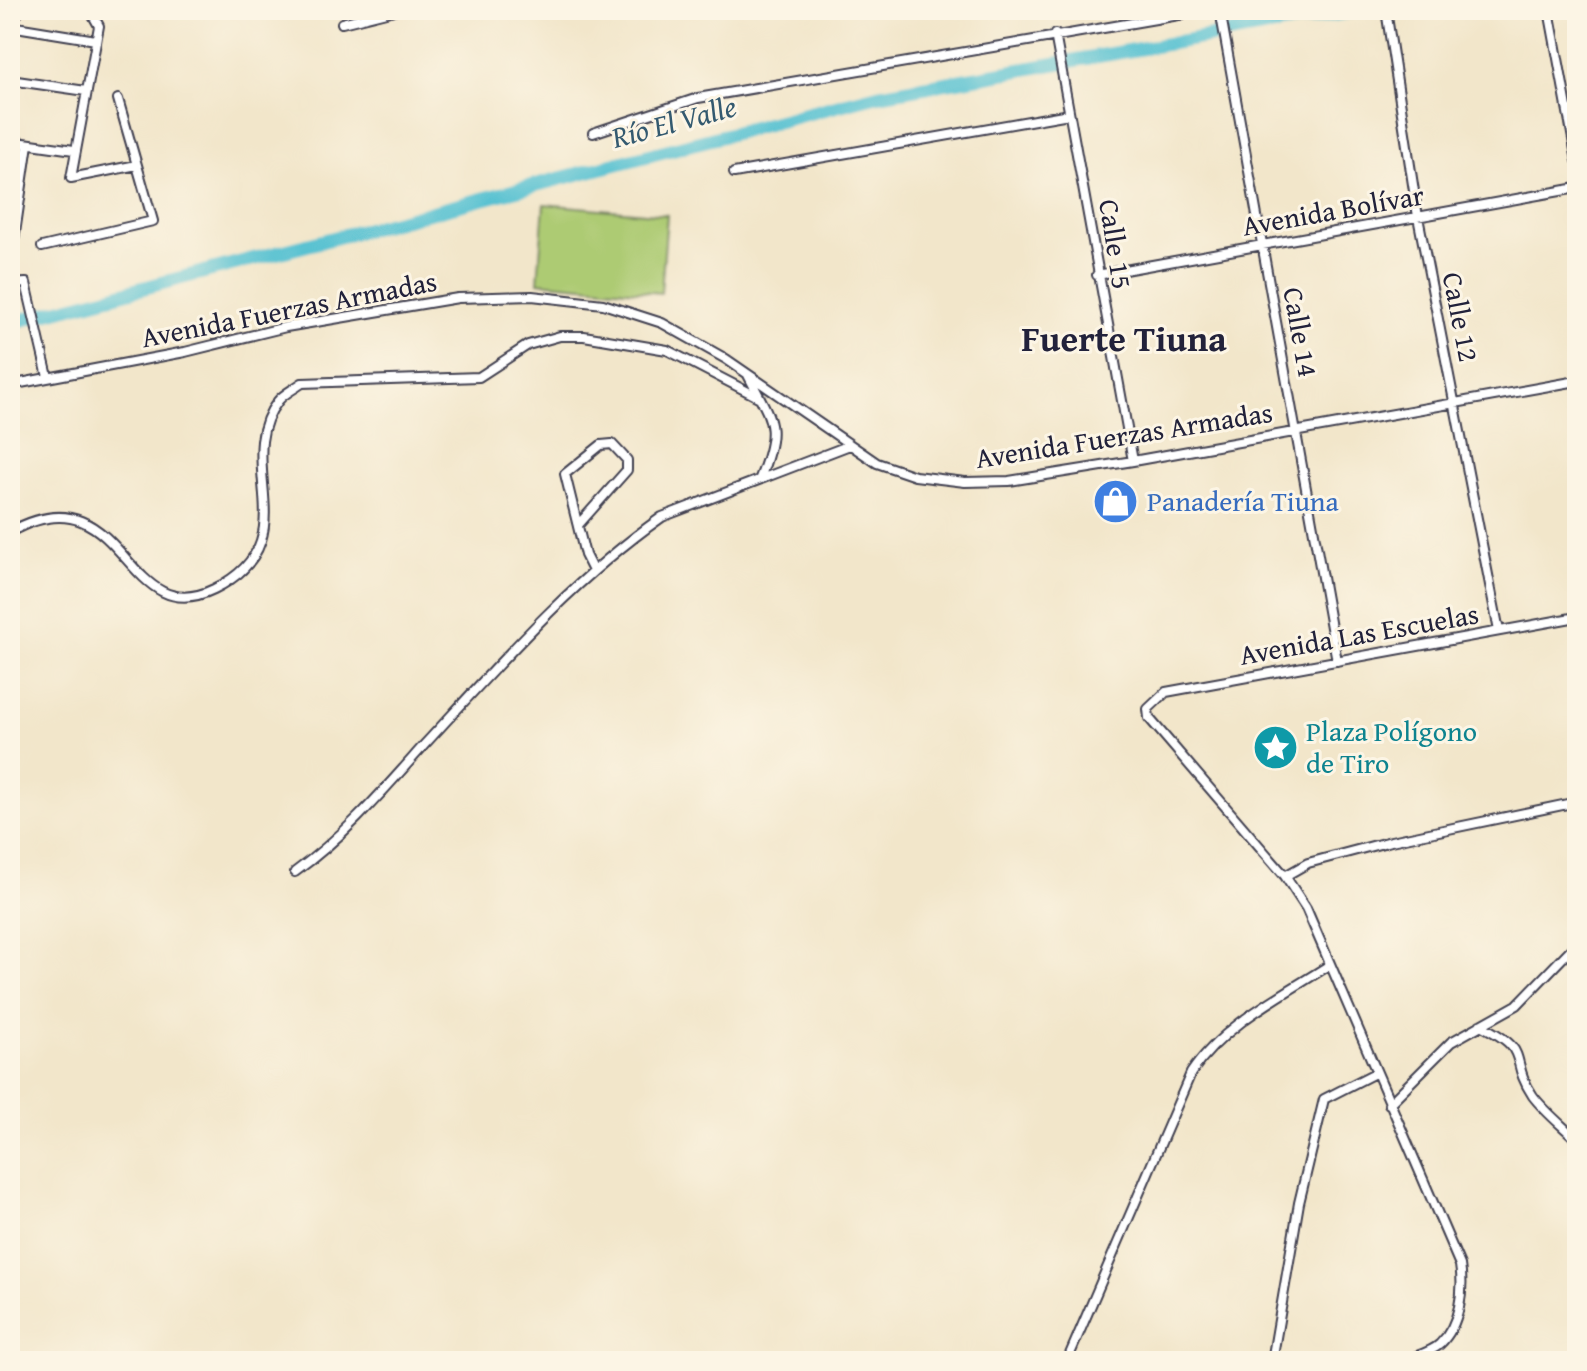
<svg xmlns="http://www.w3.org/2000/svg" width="1587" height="1371" font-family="'Gentium Book Plus',serif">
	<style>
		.green { fill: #adcb73; stroke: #687657; stroke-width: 2 }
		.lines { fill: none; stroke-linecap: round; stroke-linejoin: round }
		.river { stroke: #56c1d1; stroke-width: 14 }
		.minor-casing { stroke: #413f50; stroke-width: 12 }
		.minor { stroke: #fff; stroke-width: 8 }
		.labels { text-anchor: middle; stroke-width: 6; stroke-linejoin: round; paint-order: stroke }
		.street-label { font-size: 28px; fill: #22223b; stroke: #fcf5e5 }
		.shop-label { font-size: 28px; fill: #366cbe; stroke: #fcf5e5; text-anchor: start }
		.culture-label { font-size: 28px; fill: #0d838f; stroke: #fcf5e5; text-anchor: start }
		.water-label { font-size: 30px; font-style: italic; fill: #345a70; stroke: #fcf5e5 }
		.district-label { font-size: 36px; font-weight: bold; fill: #22223b; stroke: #fcf5e5 }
	</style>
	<rect width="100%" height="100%" fill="#fcf5e5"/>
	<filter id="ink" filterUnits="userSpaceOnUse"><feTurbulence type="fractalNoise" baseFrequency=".0125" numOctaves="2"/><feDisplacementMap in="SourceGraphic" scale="16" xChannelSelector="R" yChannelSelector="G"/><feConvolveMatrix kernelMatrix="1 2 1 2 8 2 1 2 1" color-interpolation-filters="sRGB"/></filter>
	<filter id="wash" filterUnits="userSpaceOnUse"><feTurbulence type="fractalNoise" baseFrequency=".006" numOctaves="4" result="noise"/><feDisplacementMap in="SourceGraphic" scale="32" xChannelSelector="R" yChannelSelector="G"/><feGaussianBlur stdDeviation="1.8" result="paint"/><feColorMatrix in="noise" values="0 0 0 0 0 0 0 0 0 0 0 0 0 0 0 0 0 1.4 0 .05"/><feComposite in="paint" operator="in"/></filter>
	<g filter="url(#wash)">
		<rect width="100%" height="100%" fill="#f2e6ca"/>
		<path class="green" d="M544 204 667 215 661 293 538 282Z"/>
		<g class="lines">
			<path class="river" d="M10 323 878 95 1359 10"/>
		</g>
	</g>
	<g filter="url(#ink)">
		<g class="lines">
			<defs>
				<path id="minor" d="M90 10 99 26 71 178 137 165
					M1220 10 1337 661
					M1386 10 1418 217 1499 631
					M1549 10 1577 161
					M328 11 331 10
					M10 21 21 10
					M342 23 394 10
					M10 26 96 40
					M1055 34 1133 461
					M10 80 86 91
					M593 133 698 98 1208 10
					M10 141 74 150
					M734 173 1069 114
					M14 240 28 144
					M42 247 153 221 118 99
					M1097 275 1577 188
					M10 284 26 283 48 377
					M748 375C772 422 781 425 760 478
					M10 385 185 352 286 327 458 298 532 296 603 304 662 323 726 359 877 463 915 476 965 482 1009 481 1133 461 1577 381
					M579 524 627 470V460L612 444 601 445 565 474 585 555 593 571
					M10 532C126 467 122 634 214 589 311 541 230 462 278 401 283 394 294 389 302 383L479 377 528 345 560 336H584L667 350 760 398
					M295 872C345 836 384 790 425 744 499 664 571 581 662 517L850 445
					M1285 876 1308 863 1391 841 1577 802
					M1480 1025C1534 1052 1507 1057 1533 1096 1545 1112 1563 1126 1577 1140
					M1389 1104 1451 1042 1517 1005 1573 947
					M1577 1298V1316
					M1067 1361 1191 1073C1223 1025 1281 996 1328 966
					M1272 1361 1299 1203 1324 1099 1375 1073
					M1405 1361C1415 1356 1432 1352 1440 1344 1460 1325 1464 1290 1460 1265L1306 908 1285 876 1149 718 1148 709 1166 692 1577 617"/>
			</defs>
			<use href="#minor" class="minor-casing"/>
			<use href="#minor" class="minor"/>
		</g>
	</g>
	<defs>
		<symbol id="shop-disc" viewBox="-11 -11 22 22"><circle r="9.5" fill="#3f7fe0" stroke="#fcf5e5"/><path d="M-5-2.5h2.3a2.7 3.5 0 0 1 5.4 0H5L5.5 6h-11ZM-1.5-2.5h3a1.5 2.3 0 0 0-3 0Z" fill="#fff"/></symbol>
		<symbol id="sight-disc" viewBox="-11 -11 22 22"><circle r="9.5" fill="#0f9aa8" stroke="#fcf5e5"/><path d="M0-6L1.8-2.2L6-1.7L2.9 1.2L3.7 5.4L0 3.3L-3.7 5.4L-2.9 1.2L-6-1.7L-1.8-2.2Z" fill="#fff"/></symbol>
	</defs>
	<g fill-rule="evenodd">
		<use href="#shop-disc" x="1090" y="476" width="51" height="51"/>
		<use href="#sight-disc" x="1250" y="722" width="51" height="51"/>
	</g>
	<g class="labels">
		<g class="street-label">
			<text transform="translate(1333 210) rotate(-10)" y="10">Avenida Bolívar</text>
			<text transform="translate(1116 244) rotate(81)" y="10">Calle 15</text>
			<text transform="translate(289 309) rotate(-11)" y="10">Avenida Fuerzas Armadas</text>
			<text transform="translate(1461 317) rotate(79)" y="10">Calle 12</text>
			<text transform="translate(1301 332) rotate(80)" y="10">Calle 14</text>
			<text transform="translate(1124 435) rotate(-9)" y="10">Avenida Fuerzas Armadas</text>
			<text transform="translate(1359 634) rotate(-10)" y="10">Avenida Las Escuelas</text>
		</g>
		<g class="shop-label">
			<text x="1147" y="511">Panadería Tiuna</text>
		</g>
		<g class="culture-label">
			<text x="1306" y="741">Plaza Polígono<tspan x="1306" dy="32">de Tiro</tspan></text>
		</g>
		<g class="water-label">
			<text transform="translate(674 122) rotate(-15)" y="10">Río El Valle</text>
		</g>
		<g class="district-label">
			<text x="1124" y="351">Fuerte Tiuna</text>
		</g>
	</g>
	<rect width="1587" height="1371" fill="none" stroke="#fcf5e5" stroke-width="40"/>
</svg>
